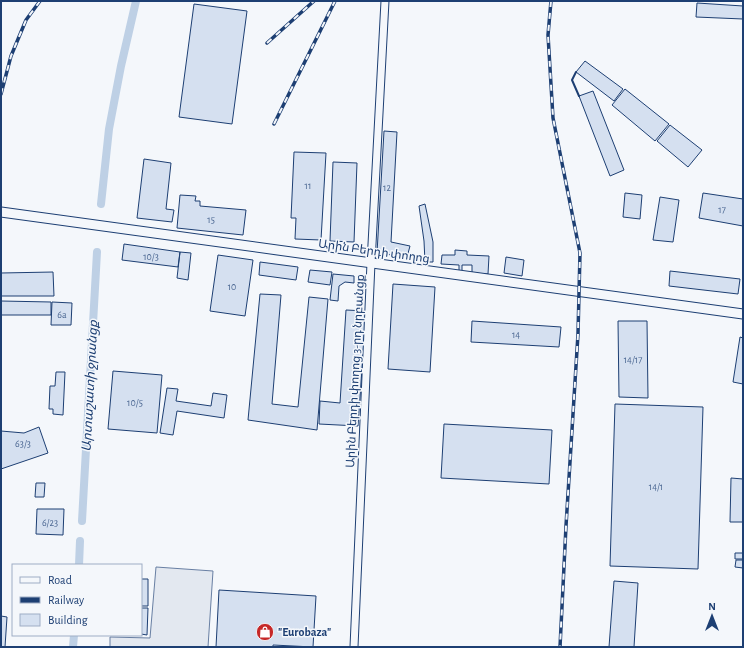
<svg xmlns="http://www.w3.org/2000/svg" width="744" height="648" font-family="'Alegreya Sans','Noto Sans Armenian',sans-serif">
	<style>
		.parking { fill: #e3e8f0; stroke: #687fa3 }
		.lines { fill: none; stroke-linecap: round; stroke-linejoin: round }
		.canal { stroke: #bed0e5; stroke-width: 8 }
		.building { fill: #d5e0f0; stroke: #1d3f73 }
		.street-casing { stroke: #1d3f73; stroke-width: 9 }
		.secondary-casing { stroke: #1d3f73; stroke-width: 11 }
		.street { stroke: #f4f7fb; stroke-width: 7 }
		.secondary { stroke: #f4f7fb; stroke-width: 9 }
		.rail-casing { stroke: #1d3f73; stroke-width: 3.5 }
		.rail { stroke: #f4f7fb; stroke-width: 2; stroke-dasharray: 6; stroke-linecap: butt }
		.wall { stroke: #1d3f73; stroke-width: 2 }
		.labels { text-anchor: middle; stroke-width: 3; stroke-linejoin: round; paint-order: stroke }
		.number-label { font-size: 10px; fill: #4b6792 }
		.street-label { font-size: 12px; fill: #1d3f73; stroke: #f4f7fb }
		.poi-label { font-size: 12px; font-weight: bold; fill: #1d3f73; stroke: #f4f7fb; text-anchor: start }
		.water-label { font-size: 13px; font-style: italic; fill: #1d3f73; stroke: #f4f7fb }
	</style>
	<rect width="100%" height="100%" fill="#f4f7fb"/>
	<path class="parking" d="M156 567 213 571 208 647H110V637L150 638Z"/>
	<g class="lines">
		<path class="canal" d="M101 204 109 129 121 66 136 1
			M82 521 97 252
			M79 565 80 541
			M73 647 74 635"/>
	</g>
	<path class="building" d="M697 3 743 6V19L696 17Z
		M194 4 247 11 232 124 179 117Z
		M585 61 623 89 614 101 576 72Z
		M625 89 669 124 655 141 612 105Z
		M593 91 624 170 610 176 579 96Z
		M670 125 702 150 688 167 657 141Z
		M384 131 397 132 391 242 410 246 407 257 377 253Z
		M294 152 326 153 321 240 295 239 296 218H291Z
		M144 159 171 163 166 209 174 210 172 222 137 218Z
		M333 162 357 163 354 242 330 241Z
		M625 193 642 195 640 219 623 217Z
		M703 193 743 199V226L699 218Z
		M180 195 196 196 195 201H200V206L246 210 243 235 177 228Z
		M660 197 679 200 673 242 653 240Z
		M425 204 433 242V262H425L424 241 419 206Z
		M124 244 180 252 178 267 122 260Z
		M455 250 467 251V255L489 256 488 274 472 273V265H462V271H459V265L441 264 442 255H455Z
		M180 252 191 253 188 280 177 278Z
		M218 255 253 260 245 316 210 311Z
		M506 257 524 260 522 276 504 273Z
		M260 262 298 267 296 280 259 275Z
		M310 270 332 272 330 285 308 282Z
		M670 271 740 279 738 294 669 286Z
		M53 272 54 296H1V273Z
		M333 274 354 276V283L345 282 339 286 338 301 330 300Z
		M393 284 435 287 430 372 388 369Z
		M260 294 281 295 272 404 298 407 309 297 328 299 317 430 248 420Z
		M1 301 51 302V315H1Z
		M52 302 72 303 71 325H51Z
		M346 310 366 311 358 426 319 424 320 401 340 403Z
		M472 321 561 327 559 347 471 342Z
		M618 321H647L648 398 619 397Z
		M740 337 743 338V384L733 382Z
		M113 371 162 375 157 433 108 429Z
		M56 372H65L63 415 53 414V409H49L50 386H55Z
		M167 388 178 389 176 401 211 406 213 393 227 395 224 418 177 411 173 435 160 433Z
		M615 404 703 407 698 569 610 566Z
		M444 424 552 430 549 484 441 478Z
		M39 427 48 453 1 469V431L24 433Z
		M731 478 743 479V522H730Z
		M36 483H45L44 497H35Z
		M37 509H64L63 535 36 534Z
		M735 553H743V559H735Z
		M736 560H743V568L735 567Z
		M141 579H148V606H141Z
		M614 581 638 583 634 647H609Z
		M219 590 316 596 313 647 273 645V647H216Z
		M141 608H148L147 635 141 634Z
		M1 616 7 617 5 647H1Z"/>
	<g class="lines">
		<defs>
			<path id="street" d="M354 647 371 263 385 1"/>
			<path id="secondary" d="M1 212 743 314"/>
		</defs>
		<use href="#street" class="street-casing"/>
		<use href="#secondary" class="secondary-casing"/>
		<use href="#street" class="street"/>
		<use href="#secondary" class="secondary"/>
		<defs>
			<path id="rail" d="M551 1 548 35 553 118 580 253 578 334 566 526 560 647
				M267 43 314 1
				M1 94 11 56 26 20 40 1
				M274 124 335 1"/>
		</defs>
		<use href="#rail" class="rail-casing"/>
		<use href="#rail" class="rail"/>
		<path class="wall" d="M576 72 572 80 579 96"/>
	</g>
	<defs>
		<symbol id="shop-disc" viewBox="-11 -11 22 22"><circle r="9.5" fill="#c62828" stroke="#f4f7fb"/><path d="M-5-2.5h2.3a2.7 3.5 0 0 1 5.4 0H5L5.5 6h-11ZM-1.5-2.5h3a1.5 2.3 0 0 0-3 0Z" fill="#fff"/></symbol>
	</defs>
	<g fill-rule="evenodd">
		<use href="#shop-disc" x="255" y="622" width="20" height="20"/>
	</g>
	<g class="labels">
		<g class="number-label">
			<text x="308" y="189">11</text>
			<text x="387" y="191">12</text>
			<text x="722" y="213">17</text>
			<text x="211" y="223">15</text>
			<text x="151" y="260">10/3</text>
			<text x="232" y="290">10</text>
			<text x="62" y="318">6a</text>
			<text x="516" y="338">14</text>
			<text x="633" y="363">14/17</text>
			<text x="135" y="406">10/5</text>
			<text x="23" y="447">63/3</text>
			<text x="656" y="490">14/1</text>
			<text x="50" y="526">6/23</text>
		</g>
		<g class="street-label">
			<text transform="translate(374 251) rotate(8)" y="4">Արին Բերդի փողոց</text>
			<text transform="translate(355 371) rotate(-87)" y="4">Արին Բերդի փողոց 3-րդ նրբանցք</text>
		</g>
		<g class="poi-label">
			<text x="278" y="636">"Eurobaza"</text>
		</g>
		<g class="water-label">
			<text transform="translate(89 386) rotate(-87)" y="5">Արտաշատի ջրանցք</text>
		</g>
	</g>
	<rect width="744" height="648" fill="none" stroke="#1d3f73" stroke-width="4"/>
	<rect x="12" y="564" width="130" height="72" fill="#f4f7fb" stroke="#9eadc5"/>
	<rect x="20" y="577" width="20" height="6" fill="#f4f7fb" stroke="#9eadc5"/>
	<text x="48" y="584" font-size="12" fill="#1d3f73">Road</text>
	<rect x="20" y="597" width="20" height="6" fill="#1d3f73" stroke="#9eadc5"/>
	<text x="48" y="604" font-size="12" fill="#1d3f73">Railway</text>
	<rect x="20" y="614" width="20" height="12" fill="#d5e0f0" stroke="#9eadc5"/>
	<text x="48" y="624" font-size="12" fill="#1d3f73">Building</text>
	<g transform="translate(712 616)" stroke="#f4f7fb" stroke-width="3" paint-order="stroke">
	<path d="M0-3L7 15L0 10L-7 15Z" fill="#1d3f73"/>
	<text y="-6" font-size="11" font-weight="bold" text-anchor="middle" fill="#1d3f73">N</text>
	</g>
</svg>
